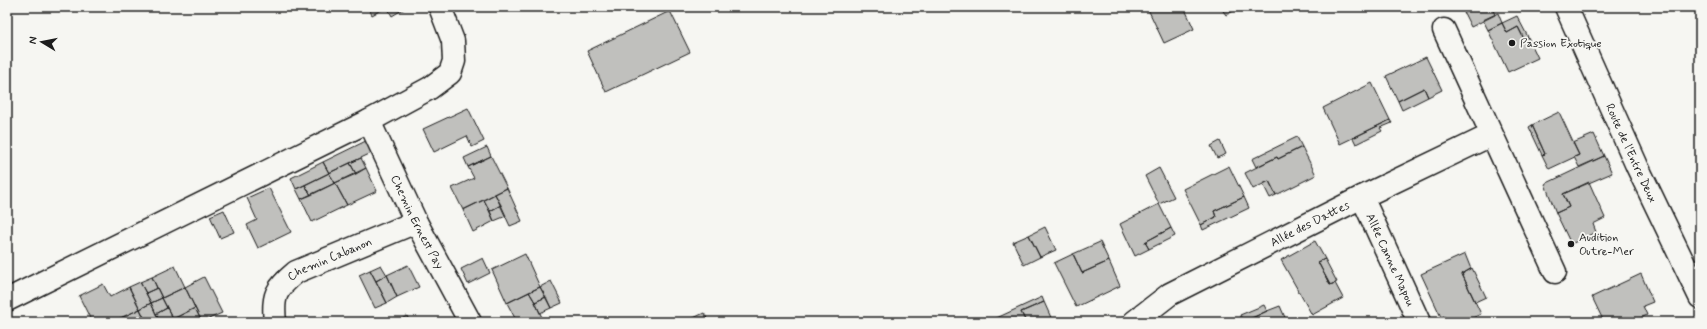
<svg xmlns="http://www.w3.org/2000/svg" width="1707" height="329" font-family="Mynerve,sans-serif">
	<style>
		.building { fill: #c0c0bd; stroke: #1c1c1c }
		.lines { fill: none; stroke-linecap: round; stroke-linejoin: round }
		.minor-casing { stroke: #1c1c1c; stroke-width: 25 }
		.secondary-casing { stroke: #1c1c1c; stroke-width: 25 }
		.minor { stroke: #f6f6f2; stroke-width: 22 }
		.secondary { stroke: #f6f6f2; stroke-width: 22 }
		.poi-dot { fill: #1c1c1c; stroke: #f6f6f2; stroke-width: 1.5 }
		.labels { text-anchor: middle; stroke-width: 3.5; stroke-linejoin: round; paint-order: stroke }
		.poi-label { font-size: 12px; fill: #1c1c1c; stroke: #f6f6f2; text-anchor: start }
		.street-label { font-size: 12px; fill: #1c1c1c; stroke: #f6f6f2 }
	</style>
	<rect width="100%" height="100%" fill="#f6f6f2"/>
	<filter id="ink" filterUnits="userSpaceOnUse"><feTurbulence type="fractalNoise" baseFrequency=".025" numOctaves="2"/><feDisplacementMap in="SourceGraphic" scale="8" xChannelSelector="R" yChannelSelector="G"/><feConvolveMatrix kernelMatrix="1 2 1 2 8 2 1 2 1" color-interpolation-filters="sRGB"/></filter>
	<g filter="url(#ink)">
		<path class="building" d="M368 7H387L372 15Z
			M387 7H407L392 16Z
			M1147 7H1184L1194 29 1164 43Z
			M1223 7H1241L1226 15 1221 8Z
			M1476 7H1492L1495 15 1471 27 1464 13Z
			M670 11 690 52 606 92 587 51Z
			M1498 13 1502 23 1488 30 1483 20Z
			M1517 16 1528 37 1524 39 1518 27 1507 33 1502 23Z
			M1502 23 1507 33 1518 27 1524 39 1528 37 1538 58 1508 72 1488 30Z
			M1426 57 1442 90 1428 97 1424 88 1398 101 1386 76Z
			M1372 83 1390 120 1340 144 1323 108Z
			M1424 88 1428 97 1402 110 1398 101Z
			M468 108 484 141 472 147 467 136 434 152 423 129Z
			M1559 112 1579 155 1549 169 1542 155 1545 154 1532 125Z
			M1390 120 1392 123 1380 128 1382 131 1356 144 1353 138Z
			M1532 125 1545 154 1542 155 1529 127Z
			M1594 134 1604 156 1579 167 1574 157 1579 155 1573 143Z
			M374 137 380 149 329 173 323 162Z
			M1297 137 1302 147 1278 159 1277 157 1256 167 1252 159Z
			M1220 141 1226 154 1217 158 1211 146Z
			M487 147 491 156 468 167 464 158Z
			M1302 147 1316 175 1276 195 1269 181 1253 189 1245 173 1277 157 1278 159Z
			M491 156 507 188 463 210 452 188 474 178 468 167Z
			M1604 156 1612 173 1563 194 1569 207 1556 213 1545 184Z
			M361 158 366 168 356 174 350 163Z
			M323 162 329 173 296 189 291 178Z
			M350 163 356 174 335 183 329 173Z
			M1229 166 1244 197 1214 211 1216 217 1201 225 1183 189Z
			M366 168 377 191 347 205 335 183Z
			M1159 168 1174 197 1159 204 1145 176Z
			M329 173 335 183 311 195 305 185Z
			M1269 181 1276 195 1270 198 1263 184Z
			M1589 182 1605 218 1593 224 1596 232 1571 244 1556 213 1569 207 1563 194Z
			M335 183 347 205 312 222 301 199Z
			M305 185 311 195 301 199 296 189Z
			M269 188 291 232 258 248 247 225 257 220 247 198Z
			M507 188 522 221 510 226 495 194Z
			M495 194 501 205 490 211 484 200Z
			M1244 197 1249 208 1203 230 1201 225 1216 217 1214 211Z
			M484 200 494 221 473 232 463 210Z
			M1159 204 1171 228 1145 242 1149 249 1135 256 1120 224Z
			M501 205 506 216 494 221 490 211Z
			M224 210 234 232 220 238 210 216Z
			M1045 227 1056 250 1040 257 1029 235Z
			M1171 228 1175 236 1149 249 1145 242Z
			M1029 235 1040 257 1024 265 1013 242Z
			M1315 241 1325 259 1318 262 1330 285 1335 283 1343 298 1312 315 1281 260Z
			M1100 242 1109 261 1082 273 1073 254Z
			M525 254 540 287 507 303 492 270Z
			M1073 254 1082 273 1109 261 1120 286 1076 307 1054 263Z
			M1465 254 1471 269 1462 274 1481 314 1464 322H1447L1444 316 1441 317 1421 274Z
			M483 258 490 273 468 284 461 269Z
			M1325 259 1337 282 1330 285 1318 262Z
			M381 265 387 275 376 281 370 270Z
			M408 265 419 287 397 297 387 275Z
			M175 266 185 287 162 298 152 277Z
			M1472 268 1486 297 1475 302 1462 274Z
			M370 270 387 303 375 308 359 275Z
			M1641 274 1653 302 1643 306 1647 315 1633 322H1604L1592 297Z
			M387 275 397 297 387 303 376 281Z
			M152 277 157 288 146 293 140 282Z
			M204 277 222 313 202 322 185 287Z
			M551 281 562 303 551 308 540 287Z
			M140 282 151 303 140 309 129 287Z
			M103 284 110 297 129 287 140 309 112 322H92L79 296Z
			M185 287 195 308 173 319 162 298Z
			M540 287 546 297 535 302 529 292Z
			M157 288 162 298 151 303 146 293Z
			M529 292 535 302 544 322H517L507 303Z
			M546 297 551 308 540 313 535 302Z
			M1042 297 1044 302 1021 312 1026 322H988Z
			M162 298 167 308 156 314 151 303Z
			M1044 302 1053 322H1026L1021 312Z
			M151 303 156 314 160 322H146L140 309Z
			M1264 305 1267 311 1244 322 1240 315Z
			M1280 306 1287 322H1243L1267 311Z
			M167 308 173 319 167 322H160L156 314Z
			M195 308 202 322H175L173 319Z
			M140 309 146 322H112Z
			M704 313 709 322H685Z
			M407 316 410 322H395Z"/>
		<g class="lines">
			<defs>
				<g id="minor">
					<path d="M1444 30 1555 272"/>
					<path id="s1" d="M369 121 416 222 470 322"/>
					<path id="s2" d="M1362 197 1419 322"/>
					<path d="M7 300 369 121 430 88 450 73 454 61 453 41 440 7"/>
					<path id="s3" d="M275 322C272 295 276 289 296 272L416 222"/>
					<path id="s4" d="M1134 322 1170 294 1362 197 1491 135"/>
				</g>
				<g id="secondary">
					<path id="s5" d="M1566 7 1637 166 1700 297"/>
				</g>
			</defs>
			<use href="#minor" class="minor-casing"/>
			<use href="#secondary" class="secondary-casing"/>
			<use href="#minor" class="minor"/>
			<use href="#secondary" class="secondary"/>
		</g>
	</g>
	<g class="poi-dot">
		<circle cx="1512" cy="43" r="4"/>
		<circle cx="1571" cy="244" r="4"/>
	</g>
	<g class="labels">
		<g class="poi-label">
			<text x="1520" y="47">Passion Exotique</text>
			<text x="1579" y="241">Audition<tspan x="1579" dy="14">Outre-Mer</tspan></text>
		</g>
		<g class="street-label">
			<text dy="4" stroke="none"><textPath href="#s5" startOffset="160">Route de l'Entre Deux</textPath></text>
			<text dy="4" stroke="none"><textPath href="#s1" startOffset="112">Chemin Ernest Pay</textPath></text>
			<text dy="4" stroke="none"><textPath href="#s4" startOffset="202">Allée des Dattes</textPath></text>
			<text dy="4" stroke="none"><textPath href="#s2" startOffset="69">Allée Canne Mapou</textPath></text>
			<text dy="4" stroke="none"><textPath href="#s3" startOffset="94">Chemin Cabanon</textPath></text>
		</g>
	</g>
	<rect width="1707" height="329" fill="none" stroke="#f6f6f2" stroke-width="24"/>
	<rect x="12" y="12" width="1683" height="305" fill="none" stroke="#1c1c1c" stroke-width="1.5" filter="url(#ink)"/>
	<g transform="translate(42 42) rotate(280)" stroke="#f6f6f2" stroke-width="3" paint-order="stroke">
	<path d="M0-3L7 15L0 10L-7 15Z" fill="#1c1c1c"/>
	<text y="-6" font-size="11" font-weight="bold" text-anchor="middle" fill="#1c1c1c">N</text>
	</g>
</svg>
